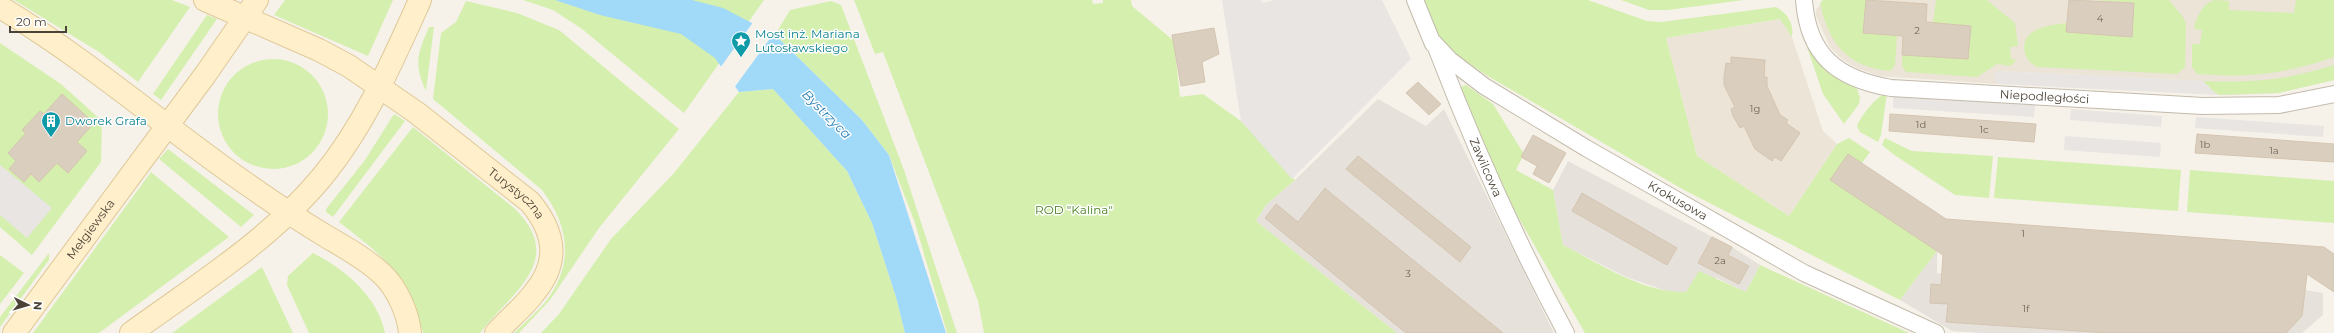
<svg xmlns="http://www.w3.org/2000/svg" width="2334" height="333" font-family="Montserrat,sans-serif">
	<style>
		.residential { fill: #ebe4d7 }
		.industrial { fill: #e6e1db }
		.green { fill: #d5efaf }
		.parking { fill: #e8e5e2 }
		.water { fill: #a1d9f9 }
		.pier { fill: #f6f2ea }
		.building { fill: #dacebe; stroke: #d5c5b0 }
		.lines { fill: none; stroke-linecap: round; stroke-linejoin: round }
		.minor-casing { stroke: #c3baab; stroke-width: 18 }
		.secondary-casing { stroke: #dfc897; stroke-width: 24 }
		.minor { stroke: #fff; stroke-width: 16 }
		.secondary { stroke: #fff0cb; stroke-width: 22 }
		.labels { text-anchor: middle; stroke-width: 3; stroke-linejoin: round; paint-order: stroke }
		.number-label { font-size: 10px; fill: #706659 }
		.culture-label { font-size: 12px; fill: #0d838f; stroke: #fff; text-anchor: start }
		.street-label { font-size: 12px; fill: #4c4337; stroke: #fff }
		.park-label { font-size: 12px; fill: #498021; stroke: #fff }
		.water-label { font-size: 13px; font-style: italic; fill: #207bb4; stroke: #fff }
	</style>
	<rect width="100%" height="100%" fill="#f6f2ea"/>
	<path class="residential" d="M1823 0H2334V80L2278 93 2235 95H2219L2203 81 1999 71 1997 84 1879 76 1854 67 1842 59 1830 47 1816 16V10Z
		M1781 19 1792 37 1823 131 1837 144 1789 216 1697 156 1666 38Z"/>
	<path class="industrial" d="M1378 99 1426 126 1444 109 1554 333H1397L1256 221 1266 205 1295 180Z
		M1568 161 1732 247 1760 265 1746 292 1717 278 1686 292H1670L1626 277 1563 245 1553 190Z
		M1937 251V273L2303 299 2305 290 2323 293V315L2302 333H1981L1952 331 1900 300Z"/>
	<path class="green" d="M14 0H172L190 7 138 82 99 52Z
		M285 0H393L368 56 274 15Z
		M523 0H764L684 113 582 29 553 10Z
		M854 0H1092L1093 4 1103 3V0H1131L1132 6 1174 41 1180 97 1203 94 1241 121 1295 180 1266 205 1256 221 1397 333H984L978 301 883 52 875 54Z
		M1424 0H1588L1647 21 1661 22 1776 7C1788 14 1794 23 1792 37L1780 19 1666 38 1697 156 1789 216 1837 144 1849 138 1870 152 1862 163 1848 154 1831 180 1937 251 1900 300 1684 190 1486 75C1469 63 1449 53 1438 35 1432 25 1428 11 1424 0Z
		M1621 0H1744L1668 10H1649Z
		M1823 0H1866L1864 33 1897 36 1895 65 1891 71C1848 68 1828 43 1820 3Z
		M1936 0H1987L2015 23 2018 46 2010 47 2011 58 2016 61 2010 66 1997 64 1977 77 1906 72 1902 66V55L1968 59 1971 26 1933 23Z
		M2096 0H2169L2183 17 2186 24 2185 67 2177 74 2037 67C2031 64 2027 60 2025 53 2019 28 2050 25 2067 23L2066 32 2132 37 2134 3Z
		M2214 0 2229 1V10L2294 13 2296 0H2334V57C2286 74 2248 78 2197 74L2192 67V44H2200L2202 30 2194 29C2196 18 2202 4 2214 0Z
		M466 1 517 13 559 30 679 129 599 228 550 300 519 333H514C525 322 537 312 547 300 575 263 568 224 542 190L433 99 441 33 456 22Z
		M831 1 841 5 904 170 957 333H947L915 223 889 155 862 120 775 35 790 10Z
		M207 15 217 19 161 100 153 94Z
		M429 27H434L426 91C413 63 418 53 429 27Z
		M0 43 61 84 102 121 101 162 32 255 0 227Z
		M1807 47 1822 66 1857 89 1860 98 1859 104 1844 124 1823 94Z
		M218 114a55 55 0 1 1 110 0a55 55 0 1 1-110 0Z
		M2334 65V80L2278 93 2219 95 2214 92 2203 81C2252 83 2288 80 2334 65Z
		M1466 85 1493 104 1524 154 1516 170 1553 190 1563 245C1600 264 1643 293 1686 292L1699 271 1746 292 1760 265 1909 333H1585L1503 191 1460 87Z
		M773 89 847 171 872 223 896 297 905 333H541L559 314 611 239 674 173 739 92Z
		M1887 93 1881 135 1878 142 1860 132 1857 126C1861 116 1876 96 1887 93Z
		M394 114 405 121 333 217 326 212V209L365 160Z
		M413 127 514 208C568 261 511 292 480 333H423C409 275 384 257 339 222Z
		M1885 138 1912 151 1993 156 1989 198 1955 195 1893 154 1882 145Z
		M168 149 254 215 241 227 159 159Z
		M1998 157 2181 170 2178 211 1994 198Z
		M2190 170 2334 181V223L2187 212Z
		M151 172 229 237 99 333H33Z
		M49 253V260L0 327V317Z
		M313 253C345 269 378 297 385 333H309L287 285 288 276Z
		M0 255 24 273 0 304Z
		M262 267 293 333H172Z"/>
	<path class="parking" d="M1222 0H1261L1263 3 1274 0H1382L1411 59 1292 179 1241 121Z
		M1999 71 2203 81 2214 92 2219 95 1997 84 1994 74Z
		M1893 96 2035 105 2034 117 1893 108Z
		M2071 109 2162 116 2161 127 2070 120Z
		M2196 117 2324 126 2323 137 2195 128Z
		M2065 136 2161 143 2160 157 2064 150Z
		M0 165 52 208 27 238 0 215Z"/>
	<path class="water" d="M555 0H692L723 8 775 35 862 120 889 155 946 333H905L896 297 872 223 847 171 773 89 739 92 715 58 681 34 600 15Z"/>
	<path class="pier" d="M754 21 774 33 734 88 720 68Z"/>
	<path class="building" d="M1866 0 1927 4 1926 22 1971 26 1968 59 1902 55 1903 36 1863 33Z
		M2069 0 2134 3 2132 37 2066 32Z
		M1214 28 1219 54 1202 62 1205 82 1181 86 1172 35Z
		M1731 57 1765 60 1764 77H1767V86L1780 115 1788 120 1786 123 1800 133 1781 161 1775 157 1772 161 1755 149 1744 126 1740 128 1733 116 1731 109 1735 107 1724 85V77L1726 63 1731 64Z
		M1418 82 1441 104 1429 115 1406 93Z
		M62 94 94 123 77 142 87 151 68 173 57 163 39 182 31 174 24 182 9 169 16 161 8 153 26 133 22 130 40 111 44 114Z
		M1890 114 2036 124 2034 142 1889 131Z
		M2197 134 2334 144V162L2195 153Z
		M1533 135 1566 153 1549 183 1533 174 1537 166 1521 157Z
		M1848 154 1946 219 2324 247 2334 254V292L2307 274 2302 316 2286 333H2107L1946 322 1948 304 1930 303 1931 284 1941 285 1943 255 1830 180Z
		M1358 156 1471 247 1460 262 1346 169Z
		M1325 188 1333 195 1503 333H1406L1265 218 1276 204 1298 222Z
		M1582 193 1677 248 1667 265 1572 211Z
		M1712 237 1732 247 1728 255 1749 266 1739 284 1698 263Z"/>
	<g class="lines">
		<defs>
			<g id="minor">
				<path id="s1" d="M1415 0 1433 44 1434 43 1450 60 1484 86 1586 148 1804 273 1936 333"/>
				<path id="s2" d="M1804 0C1808 56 1838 79 1891 88L2203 106 2279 105 2334 94"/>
				<path id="s3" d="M1437 50C1474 146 1517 242 1566 333"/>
			</g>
			<g id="secondary">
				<path id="s4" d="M205 0 319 50 349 66 417 113 530 202C555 232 560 262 534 293 523 308 508 319 496 333"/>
				<path d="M0 7C85 58 160 123 241 180 268 199 296 218 324 235 344 247 365 258 382 274 397 288 408 313 410 333"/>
				<path id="s5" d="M14 333 205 75 257 0"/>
				<path d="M131 333C197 285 270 240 322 177 365 125 393 60 420 0"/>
			</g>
		</defs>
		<use href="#minor" class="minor-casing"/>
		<use href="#secondary" class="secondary-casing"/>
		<use href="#minor" class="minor"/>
		<use href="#secondary" class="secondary"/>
	</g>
	<defs>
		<symbol id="sight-pin" viewBox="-11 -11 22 30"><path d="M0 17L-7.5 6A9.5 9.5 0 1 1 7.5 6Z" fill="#0f9aa8" stroke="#fff"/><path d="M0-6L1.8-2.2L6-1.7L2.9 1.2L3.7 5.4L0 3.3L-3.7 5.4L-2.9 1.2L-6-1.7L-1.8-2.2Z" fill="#fff"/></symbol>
		<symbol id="building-pin" viewBox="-11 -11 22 30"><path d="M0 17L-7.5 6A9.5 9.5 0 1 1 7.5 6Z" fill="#0f9aa8" stroke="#fff"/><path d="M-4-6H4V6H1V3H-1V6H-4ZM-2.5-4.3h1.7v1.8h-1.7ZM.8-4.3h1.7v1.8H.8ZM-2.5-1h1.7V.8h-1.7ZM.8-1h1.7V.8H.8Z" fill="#fff"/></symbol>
	</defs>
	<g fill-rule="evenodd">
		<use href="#sight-pin" x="730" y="30" width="22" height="30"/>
		<use href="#building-pin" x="40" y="110" width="22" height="30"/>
	</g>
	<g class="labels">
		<g class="number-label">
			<text x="2100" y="22">4</text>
			<text x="1917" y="34">2</text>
			<text x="1755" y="112">1g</text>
			<text x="1921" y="128">1d</text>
			<text x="1984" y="133">1c</text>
			<text x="2205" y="148">1b</text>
			<text x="2274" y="154">1a</text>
			<text x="2023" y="237">1</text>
			<text x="1720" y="264">2a</text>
			<text x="1408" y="277">3</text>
			<text x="2026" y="312">1f</text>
		</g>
		<g class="culture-label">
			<text x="755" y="38">Most inż. Mariana<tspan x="755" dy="14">Lutosławskiego</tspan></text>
			<text x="65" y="125">Dworek Grafa</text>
		</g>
		<g class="street-label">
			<text dy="4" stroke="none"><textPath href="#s2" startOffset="290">Niepodległości</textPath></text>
			<text dy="4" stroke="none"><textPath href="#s3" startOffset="127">Zawilcowa</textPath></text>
			<text dy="4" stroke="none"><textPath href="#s4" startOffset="369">Turystyczna</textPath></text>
			<text dy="4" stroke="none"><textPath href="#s1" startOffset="340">Krokusowa</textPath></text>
			<text dy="4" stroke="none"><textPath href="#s5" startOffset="129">Mełgiewska</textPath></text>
		</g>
		<g class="park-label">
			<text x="1074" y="214">ROD "Kalina"</text>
		</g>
		<g class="water-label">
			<text transform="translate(827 114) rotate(45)" y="5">Bystrzyca</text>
		</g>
	</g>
	<g transform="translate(28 305) rotate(95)" stroke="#ffffff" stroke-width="3" paint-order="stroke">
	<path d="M0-3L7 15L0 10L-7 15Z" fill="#4c4337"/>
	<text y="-6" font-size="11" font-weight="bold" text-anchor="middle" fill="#4c4337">N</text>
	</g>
	<path d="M10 26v6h56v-6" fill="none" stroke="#4c4337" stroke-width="2"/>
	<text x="16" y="26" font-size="12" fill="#4c4337" stroke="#ffffff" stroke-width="3" paint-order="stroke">20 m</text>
</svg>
